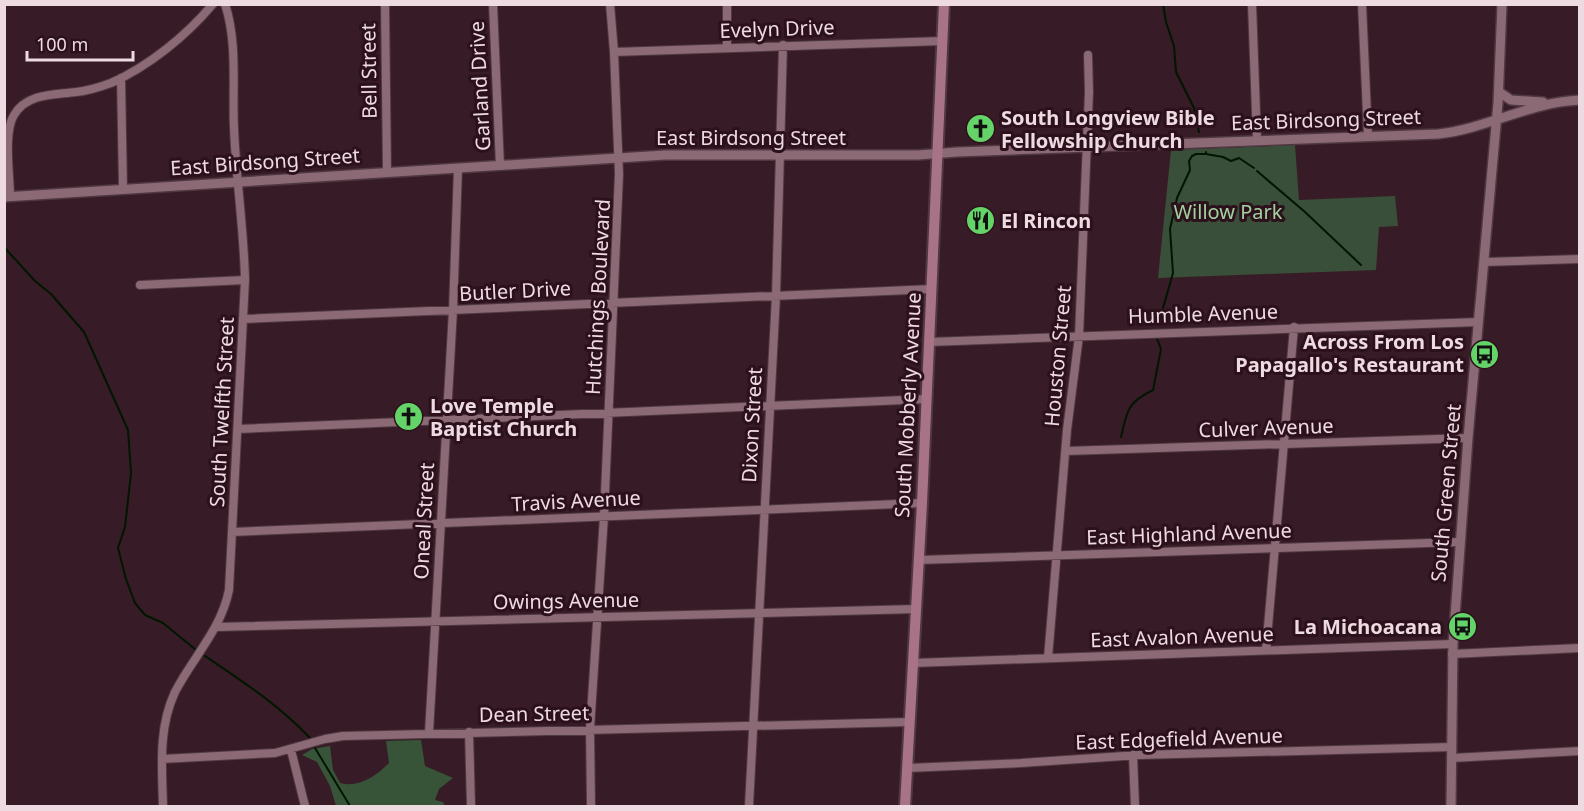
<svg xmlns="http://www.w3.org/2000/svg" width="1584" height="811" font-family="'Noto Sans',sans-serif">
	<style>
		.green { fill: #394f39 }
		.forest { fill: #385438 }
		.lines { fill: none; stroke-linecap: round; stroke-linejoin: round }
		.stream { stroke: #001601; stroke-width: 2 }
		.minor-casing { stroke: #4f3841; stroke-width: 10 }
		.tertiary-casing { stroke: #4f3841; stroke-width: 12 }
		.secondary-casing { stroke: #4f3841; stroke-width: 14 }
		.minor { stroke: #8b6975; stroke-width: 8 }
		.tertiary { stroke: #8b6975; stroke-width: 9 }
		.secondary { stroke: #a97387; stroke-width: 10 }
		.labels { text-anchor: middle; stroke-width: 6; stroke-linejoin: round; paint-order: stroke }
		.street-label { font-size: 20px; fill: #eedae1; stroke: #2c111c }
		.poi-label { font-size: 20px; font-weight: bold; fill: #eedae1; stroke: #2c111c; text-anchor: start }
		.park-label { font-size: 20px; fill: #a0d19f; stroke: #2c111c }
	</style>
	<rect width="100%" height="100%" fill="#371b26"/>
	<path class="green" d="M1295 145 1299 200 1395 196 1398 226 1379 227 1376 270 1158 278 1171 150Z"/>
	<path class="forest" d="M421 740 425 766 453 778 439 789 435 800 443 802 445 806H336L330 786 317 762 302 755 312 749 330 746 333 770 340 783C359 788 376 776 389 763L386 741Z"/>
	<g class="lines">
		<path class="stream" d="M1163 4 1166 22 1174 46 1176 72 1194 108 1199 132
			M1206 152V154L1223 157 1231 161 1239 158 1254 168
			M1257 171 1305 212 1361 265
			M4 247 35 281 51 294 84 332 128 430 131 473 125 527 118 548 126 579 135 603 145 615 163 623 196 650
			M1159 322 1173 273 1170 229 1177 198 1190 170 1189 161 1192 156 1196 154H1206
			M1121 437C1127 410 1128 402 1153 390L1161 349 1157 339
			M205 656C242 681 279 705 310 738
			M315 748 350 806"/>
		<defs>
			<path id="minor" d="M385 4 387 173
				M493 4 500 166
				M727 4V48
				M1252 4 1257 140
				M1362 4 1368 136
				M614 52 942 41
				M121 78 123 189
				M10 197C10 175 3 133 14 115 27 93 54 95 76 92 88 91 100 87 111 83 149 66 186 36 213 4
				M1484 262 1580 259
				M140 285 245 280
				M244 319 932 289
				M929 342 1478 322
				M238 429 927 399
				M1066 451 1468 438
				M232 532 922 503
				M919 560 1459 542
				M217 627 917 609
				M1266 650 1294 327
				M1452 654 1580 648
				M1048 658 1067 430 1079 336 1089 92 1088 55
				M913 663 1453 644
				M469 732 471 806
				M429 733 453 310 458 168
				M291 750 305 806
				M1133 755 1135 806
				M1452 758 1580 751
				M162 759 275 753 325 739 343 736 910 722
				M908 768 1021 763 1139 755 1452 747
				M163 806C162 768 158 728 175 692 193 657 221 630 229 590L245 280C244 230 236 179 234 128 232 87 238 44 225 4
				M591 806 590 729 604 516 619 174 614 52 610 4
				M749 806 776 296 783 45"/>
			<path id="tertiary" d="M1499 92 1511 100 1543 102
				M4 197 665 155H918L957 152 1438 134C1486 129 1530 102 1580 100
				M1451 806 1453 644 1468 438 1498 103 1502 4"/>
			<path id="secondary" d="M905 806 922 503 944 4"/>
		</defs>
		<use href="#minor" class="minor-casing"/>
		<use href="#tertiary" class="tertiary-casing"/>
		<use href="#secondary" class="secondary-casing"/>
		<use href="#minor" class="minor"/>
		<use href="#tertiary" class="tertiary"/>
		<use href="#secondary" class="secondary"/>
	</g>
	<defs>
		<symbol id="church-disc" viewBox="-11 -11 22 22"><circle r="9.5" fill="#64d468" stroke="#2c111c"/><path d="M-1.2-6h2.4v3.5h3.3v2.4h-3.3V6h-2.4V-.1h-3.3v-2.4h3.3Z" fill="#111"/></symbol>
		<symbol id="restaurant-disc" viewBox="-11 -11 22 22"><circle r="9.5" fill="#64d468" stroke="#2c111c"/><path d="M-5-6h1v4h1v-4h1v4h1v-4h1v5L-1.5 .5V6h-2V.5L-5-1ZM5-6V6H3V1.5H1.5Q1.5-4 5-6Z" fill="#111"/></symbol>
		<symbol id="bus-disc" viewBox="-11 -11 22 22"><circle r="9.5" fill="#64d468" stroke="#2c111c"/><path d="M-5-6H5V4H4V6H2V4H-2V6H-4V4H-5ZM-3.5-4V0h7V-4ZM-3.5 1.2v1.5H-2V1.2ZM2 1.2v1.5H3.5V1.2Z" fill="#111"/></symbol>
	</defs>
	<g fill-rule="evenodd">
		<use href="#church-disc" x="964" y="112" width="33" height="33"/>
		<use href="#restaurant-disc" x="964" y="204" width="33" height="33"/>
		<use href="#bus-disc" x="1468" y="338" width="33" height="33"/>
		<use href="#church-disc" x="392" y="400" width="33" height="33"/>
		<use href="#bus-disc" x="1446" y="610" width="33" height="33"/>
	</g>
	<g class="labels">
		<g class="street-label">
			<text transform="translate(777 29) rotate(-2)" y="7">Evelyn Drive</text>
			<text transform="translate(369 71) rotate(-91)" y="7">Bell Street</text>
			<text transform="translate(480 86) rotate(-93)" y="7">Garland Drive</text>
			<text transform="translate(1326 120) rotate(-2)" y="7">East Birdsong Street</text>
			<text x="751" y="145">East Birdsong Street</text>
			<text transform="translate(265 162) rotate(-4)" y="7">East Birdsong Street</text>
			<text transform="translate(515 291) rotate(-3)" y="7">Butler Drive</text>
			<text transform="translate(598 297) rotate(-87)" y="7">Hutchings Boulevard</text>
			<text transform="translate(1203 314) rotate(-2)" y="7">Humble Avenue</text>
			<text transform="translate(1058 356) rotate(-85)" y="7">Houston Street</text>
			<text transform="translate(908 405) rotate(-87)" y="7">South Mobberly Avenue</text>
			<text transform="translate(222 412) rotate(-87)" y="7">South Twelfth Street</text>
			<text transform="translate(752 425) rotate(-87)" y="7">Dixon Street</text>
			<text transform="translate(1266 428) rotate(-2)" y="7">Culver Avenue</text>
			<text transform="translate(1446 493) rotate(-85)" y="7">South Green Street</text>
			<text transform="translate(576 501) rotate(-3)" y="7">Travis Avenue</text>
			<text transform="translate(424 521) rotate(-87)" y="7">Oneal Street</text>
			<text transform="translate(1189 534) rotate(-2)" y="7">East Highland Avenue</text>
			<text transform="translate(566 601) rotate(-1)" y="7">Owings Avenue</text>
			<text transform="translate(1182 637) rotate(-2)" y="7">East Avalon Avenue</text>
			<text transform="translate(534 714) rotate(-1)" y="7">Dean Street</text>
			<text transform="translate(1179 739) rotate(-2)" y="7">East Edgefield Avenue</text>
		</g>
		<g class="poi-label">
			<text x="1001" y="125">South Longview Bible<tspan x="1001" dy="23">Fellowship Church</tspan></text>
			<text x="1001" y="228">El Rincon</text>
			<text x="1464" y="349" text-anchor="end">Across From Los<tspan x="1464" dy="23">Papagallo's Restaurant</tspan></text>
			<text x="430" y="413">Love Temple<tspan x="430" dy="23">Baptist Church</tspan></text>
			<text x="1442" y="634" text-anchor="end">La Michoacana</text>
		</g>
		<g class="park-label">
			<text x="1228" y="219">Willow Park</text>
		</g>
	</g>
	<rect width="1584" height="811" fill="none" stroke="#eedae1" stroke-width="12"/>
	<path d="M27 51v9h106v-9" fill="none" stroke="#eedae1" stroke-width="3"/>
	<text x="36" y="51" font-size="18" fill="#eedae1" stroke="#2c111c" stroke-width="4.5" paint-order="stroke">100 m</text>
</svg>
